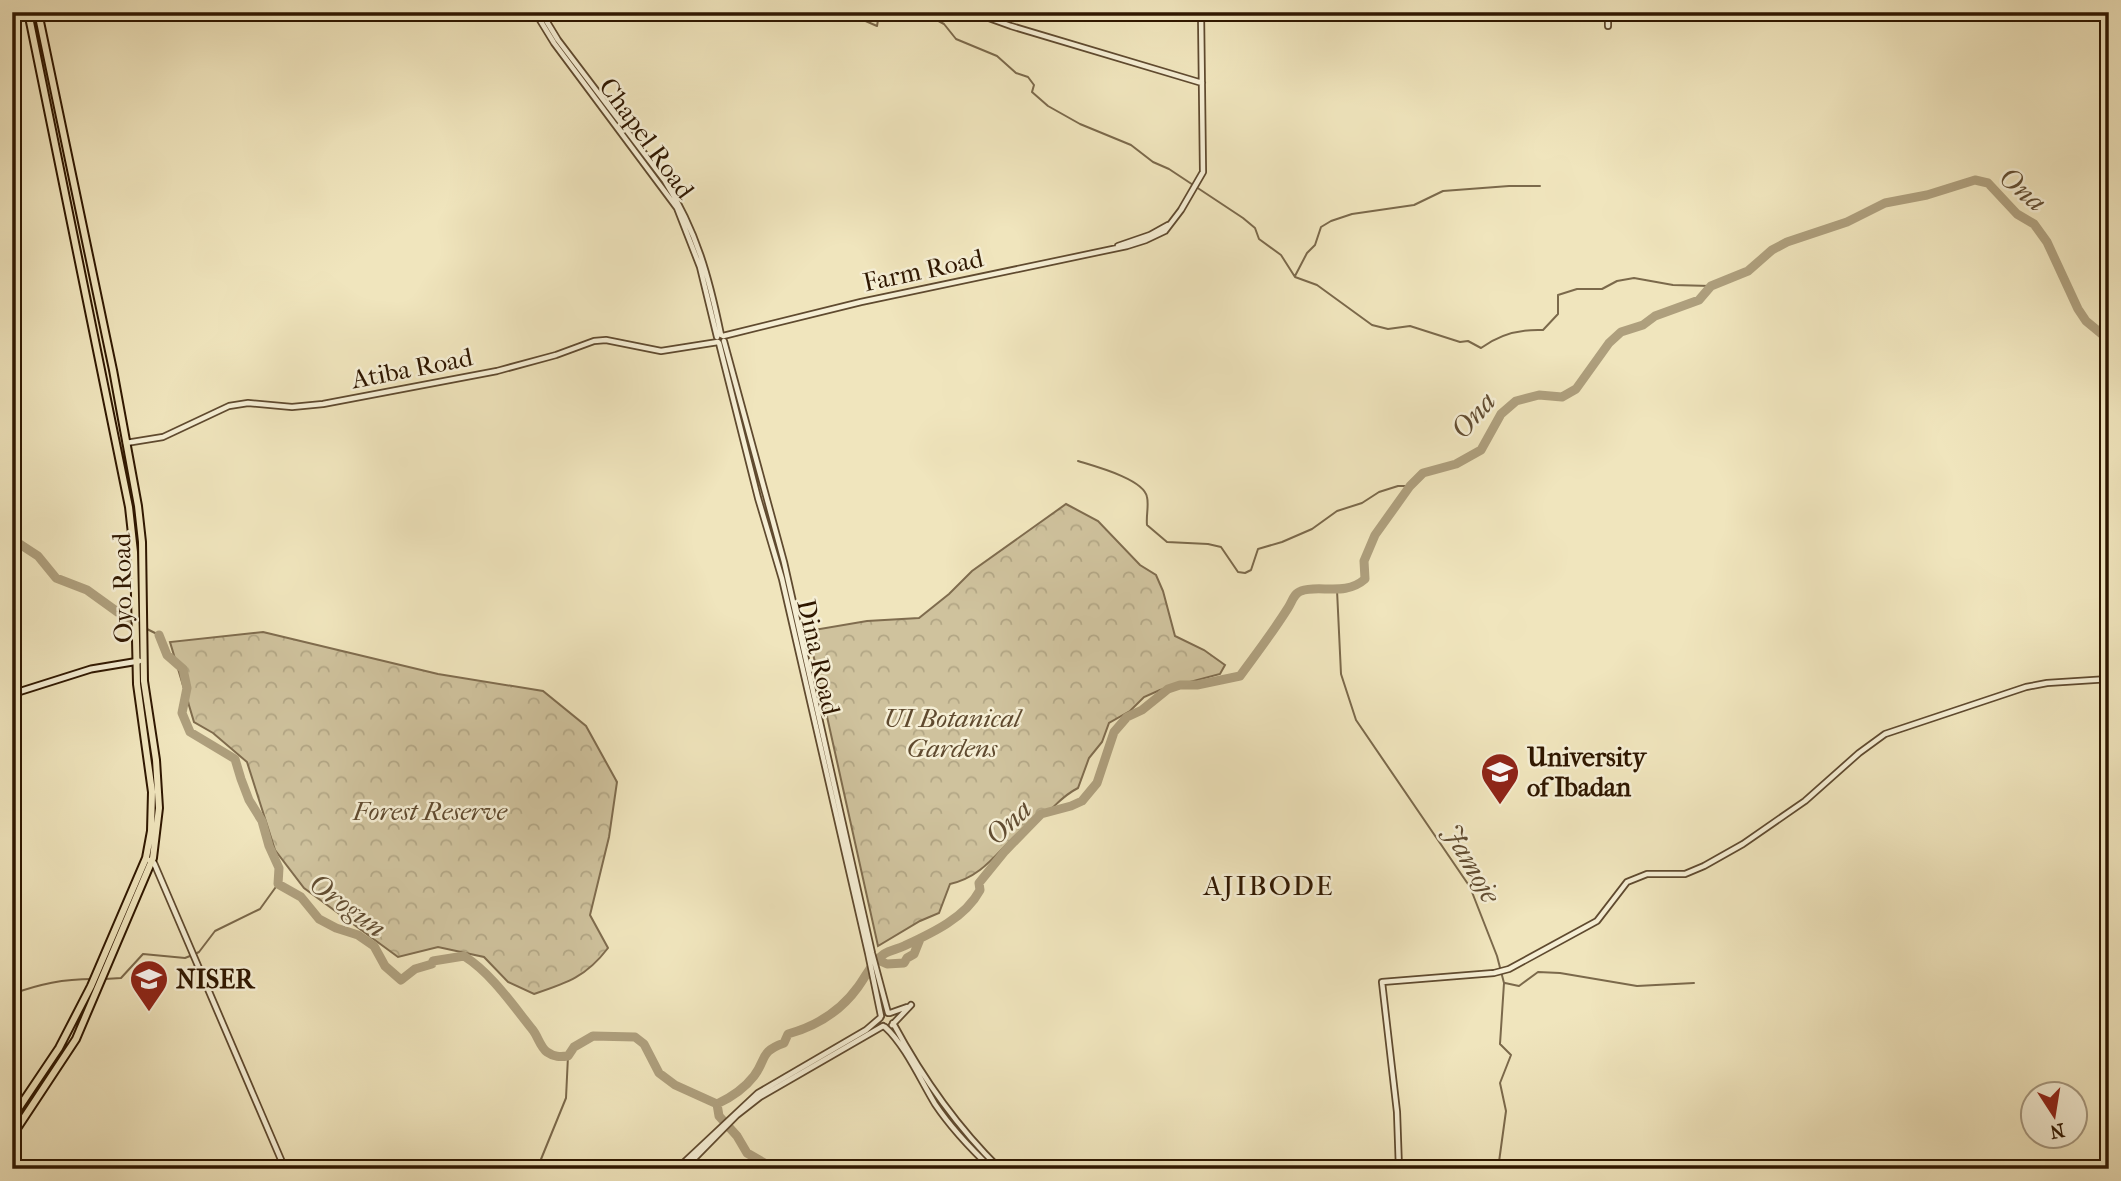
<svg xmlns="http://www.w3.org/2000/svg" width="2121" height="1181" font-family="'IM FELL French Canon',serif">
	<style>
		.park { fill: url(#park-crowns); stroke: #7f6c4e; stroke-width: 2 }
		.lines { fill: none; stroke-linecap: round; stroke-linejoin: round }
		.stream { stroke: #7b694b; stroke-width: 2 }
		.river { stroke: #ae9f7d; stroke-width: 9 }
		.tertiary-casing { stroke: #5f4a2f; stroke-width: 8 }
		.secondary-casing { stroke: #2f1700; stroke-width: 9 }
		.trunk-casing { stroke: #2f1700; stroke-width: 10 }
		.tertiary { stroke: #f5eed4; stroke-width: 4.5 }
		.secondary { stroke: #f5eed4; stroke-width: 5 }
		.trunk { stroke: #f0e5bd; stroke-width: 6 }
		.labels { text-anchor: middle; stroke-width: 5; stroke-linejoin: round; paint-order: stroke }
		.street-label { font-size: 26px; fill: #2f1700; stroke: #f5eed4 }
		.park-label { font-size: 26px; font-style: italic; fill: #5f4a2f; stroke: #f5eed4 }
		.poi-label { font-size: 26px; font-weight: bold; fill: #2f1700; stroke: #f5eed4; text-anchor: start }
		.water-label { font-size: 28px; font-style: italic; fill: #624d32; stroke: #f5eed4 }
		.neighbourhood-label { font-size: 28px; letter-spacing: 2px; fill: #2f1700; stroke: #f5eed4 }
	</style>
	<defs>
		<pattern id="park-crowns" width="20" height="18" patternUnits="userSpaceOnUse" patternTransform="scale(1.75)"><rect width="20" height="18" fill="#cfc29d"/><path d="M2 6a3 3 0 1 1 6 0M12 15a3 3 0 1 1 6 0" fill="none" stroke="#b2a685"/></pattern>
	</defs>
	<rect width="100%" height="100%" fill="#f0e5bd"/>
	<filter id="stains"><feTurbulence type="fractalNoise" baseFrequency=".00286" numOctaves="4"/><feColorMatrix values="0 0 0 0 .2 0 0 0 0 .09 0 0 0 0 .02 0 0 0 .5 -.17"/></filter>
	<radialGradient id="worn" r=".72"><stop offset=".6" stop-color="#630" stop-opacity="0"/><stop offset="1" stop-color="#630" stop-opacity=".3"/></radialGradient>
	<path class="park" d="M1066 504 1098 521 1140 565 1156 575 1163 591 1175 636 1204 650 1225 665 1220 674 1160 690 1144 697 1130 711 1109 723 1102 742 1089 758 1078 788C1064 795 1059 802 1048 812 1037 820 1026 825 1016 835 995 855 981 877 950 884L939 913 920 921 878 946 808 631 867 621 919 618 949 594 972 571Z
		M263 632 438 674 543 691 586 726 617 782 609 837 590 915 608 948C586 977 567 983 534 994L508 982 484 957 438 947 398 957 304 888 275 850 247 762 213 733 194 722 170 642Z"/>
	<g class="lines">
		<path class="stream" d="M824 12 842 19H861L877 26 878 20 871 12
			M901 12 917 17 933 18 944 24 956 39 997 56 1016 73 1028 77 1034 85 1032 92 1048 106 1080 124 1131 145 1153 162 1169 169 1243 218 1255 228 1259 239 1281 255 1295 277 1317 285 1372 325 1388 329 1410 326 1460 342 1468 341 1481 348C1500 334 1520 329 1543 330L1558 314V295L1577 289H1602L1617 281 1634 278 1673 285 1711 286
			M806 16 810 12
			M1295 276 1307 253 1315 245 1321 227 1331 221 1352 214 1414 205 1443 191 1509 186H1540
			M1078 461C1094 466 1144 479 1147 497 1149 505 1146 516 1147 525L1167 542 1208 544 1221 547 1238 572 1245 573 1251 570 1258 549 1282 542 1312 529 1337 511 1362 503 1379 492 1398 486H1410
			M1337 590 1341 674 1356 720 1470 887 1497 956 1504 983 1500 1044 1511 1055 1500 1083 1506 1111 1498 1169
			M147 629 159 635
			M195 954 199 952 215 931 260 909 278 884
			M105 979 121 978 143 954 185 958 190 956
			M1505 983 1519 986 1538 972 1560 973 1637 986 1694 983
			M12 994C40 984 63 979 93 979
			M537 1169 566 1098 568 1056"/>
		<path class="river" d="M12 539 38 556 56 578 87 590 130 621
			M159 635 167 655 183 669 187 688 182 713 190 732 235 759 241 779 249 800 262 821 269 846 279 868 278 884 301 897 319 919 336 928 358 935 374 946 385 966 401 980 415 969 432 964 433 961 464 956C491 973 512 1004 532 1029 538 1036 540 1047 547 1052 554 1057 560 1057 568 1056L574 1047 593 1036 635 1037 644 1044 659 1073 675 1085 717 1104
			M878 960 887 964 904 963 907 958 914 954 920 939
			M717 1104C732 1097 744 1089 754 1076 767 1059 759 1052 784 1043L788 1034C817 1026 840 1012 858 987 867 975 871 963 884 954 890 950 898 949 904 946 932 933 965 918 980 890L979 883 1005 851 1041 814 1071 806 1082 801 1097 783 1114 732 1127 717 1142 710 1168 689 1180 685H1197L1240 676C1256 654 1273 632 1288 608 1292 602 1294 593 1301 591 1319 584 1345 597 1365 579L1364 561 1375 535 1410 486 1423 473 1456 464 1481 450 1501 414 1516 401 1539 395 1562 397 1576 389 1609 343 1621 332 1643 325 1655 316 1699 300 1711 286 1748 271 1772 250 1787 242 1847 222 1885 203 1927 195 1975 180 1988 183 2017 214 2034 224 2047 242 2078 309 2086 321 2109 340
			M717 1104 719 1116 737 1136 747 1153 775 1169"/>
		<defs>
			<path id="tertiary" d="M535 12 554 43 677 208 700 267 717 337
				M541 12 558 40 665 181C697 232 709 277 721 335
				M972 12 1011 26 1202 83
				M1608 12V26
				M1118 246 1150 235 1168 225
				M723 336 861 302 1127 246 1146 240 1165 231 1181 210 1203 172 1201 12
				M724 341 784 562 872 953 888 1013
				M719 343 758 498 782 579 868 953 881 1016
				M126 443 163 437 229 406 248 403 292 407 323 404 497 371 556 355 594 341 606 340 661 351 718 342
				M149 860 154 863 285 1169
				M890 1013 907 1007
				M893 1023C922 1077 956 1126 1000 1169
				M892 1025 911 1005
				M885 1027C905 1045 921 1081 935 1104 951 1128 971 1149 992 1169
				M677 1169 758 1093 866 1030 880 1018
				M684 1169 737 1115 760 1097 883 1026
				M1399 1169 1397 1112 1382 982 1494 973 1509 969 1597 921 1627 882 1647 874H1685L1704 866 1743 844 1805 801 1859 753 1885 734 2026 687 2047 683 2109 679"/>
			<path id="secondary" d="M12 694 91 669 139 661"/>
			<path id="trunk" d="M12 1118 59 1048 91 986 146 858 151 831 152 792 137 684 134 552 129 507 28 12
				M12 1136 76 1039 153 858 159 808 156 760 144 681 142 542 138 506 113 370 38 12"/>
		</defs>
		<use href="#tertiary" class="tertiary-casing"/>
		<use href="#secondary" class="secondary-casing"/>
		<use href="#trunk" class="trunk-casing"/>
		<use href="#tertiary" class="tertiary"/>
		<use href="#secondary" class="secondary"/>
		<use href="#trunk" class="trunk"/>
	</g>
	<defs>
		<symbol id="university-pin" viewBox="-11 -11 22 30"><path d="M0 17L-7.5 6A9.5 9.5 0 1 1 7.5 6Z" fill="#8f2418" stroke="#f5eed4"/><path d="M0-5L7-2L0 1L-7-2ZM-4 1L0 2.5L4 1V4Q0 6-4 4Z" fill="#fff"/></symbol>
		<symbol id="school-pin" viewBox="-11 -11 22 30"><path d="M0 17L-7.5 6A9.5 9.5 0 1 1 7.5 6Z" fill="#8f2418" stroke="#f5eed4"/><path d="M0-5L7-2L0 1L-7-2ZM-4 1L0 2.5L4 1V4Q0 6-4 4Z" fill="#fff"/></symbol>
	</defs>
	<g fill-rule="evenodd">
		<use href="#university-pin" x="1478" y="750" width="44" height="60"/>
		<use href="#school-pin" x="127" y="957" width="44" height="60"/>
	</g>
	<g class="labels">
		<g class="street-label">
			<text transform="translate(647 138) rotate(54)" y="9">Chapel Road</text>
			<text transform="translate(923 270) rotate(-12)" y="9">Farm Road</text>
			<text transform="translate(412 368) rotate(-11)" y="9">Atiba Road</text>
			<text transform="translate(122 588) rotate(-91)" y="9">Oyo Road</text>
			<text transform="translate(819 657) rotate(77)" y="9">Dina Road</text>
		</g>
		<g class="park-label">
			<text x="952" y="727">UI Botanical<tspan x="952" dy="30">Gardens</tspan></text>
			<text x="430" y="820">Forest Reserve</text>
		</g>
		<g class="poi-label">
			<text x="1527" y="766">University<tspan x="1527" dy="30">of Ibadan</tspan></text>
			<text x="176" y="988">NISER</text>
		</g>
		<g class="water-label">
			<text transform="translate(2023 189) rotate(40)" y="10">Ona</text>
			<text transform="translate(1473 415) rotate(-49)" y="10">Ona</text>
			<text transform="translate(1008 822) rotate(-44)" y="10">Ona</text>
			<text transform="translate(1472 863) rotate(60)" y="10">Jamoje</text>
			<text transform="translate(348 905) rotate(36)" y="10">Orogun</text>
		</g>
		<g class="neighbourhood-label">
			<text x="1269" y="895">AJIBODE</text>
		</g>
	</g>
	<rect width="2121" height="1181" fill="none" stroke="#f0e5bd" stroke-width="42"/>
	<rect x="14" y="14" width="2093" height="1153" fill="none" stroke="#2f1700" stroke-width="3.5"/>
	<rect x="21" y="21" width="2079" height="1139" fill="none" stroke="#2f1700" stroke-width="2"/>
	<g transform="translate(2054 1115) rotate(168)"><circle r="33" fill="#f5eed4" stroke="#a6987f" stroke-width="2"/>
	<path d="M0-5L12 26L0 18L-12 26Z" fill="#8f2418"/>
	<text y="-10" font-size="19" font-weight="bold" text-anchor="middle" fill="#2f1700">N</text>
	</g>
	<rect width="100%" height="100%" filter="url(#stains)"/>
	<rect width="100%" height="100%" fill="url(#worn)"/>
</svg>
